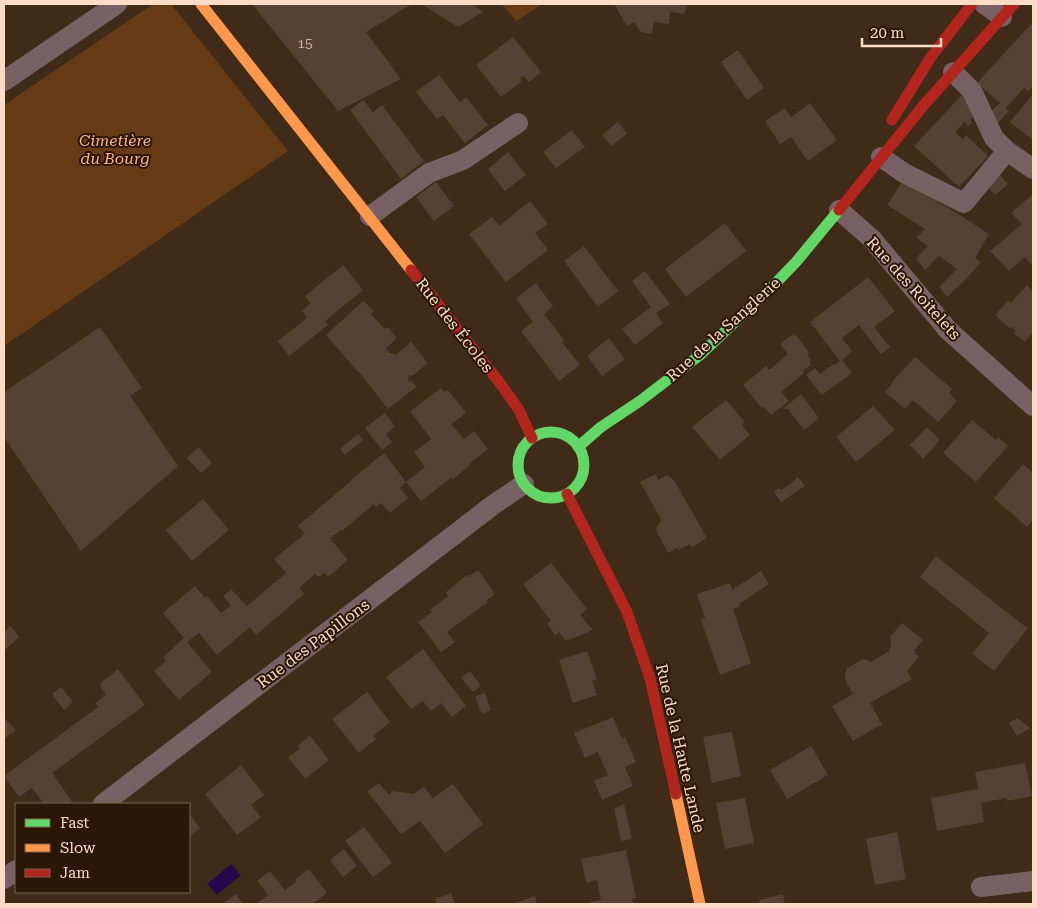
<svg xmlns="http://www.w3.org/2000/svg" width="1037" height="908" font-family="'Roboto Serif',serif">
	<style>
		.green { fill: #663b15 }
		.water { fill: #29064b }
		.building { fill: #574135 }
		.lines { fill: none; stroke-linecap: round; stroke-linejoin: round }
		.street { stroke: #786065; stroke-width: 20 }
		.fast { stroke: #63d668; stroke-width: 11 }
		.slow { stroke: #ff974d; stroke-width: 11 }
		.jam { stroke: #b3261e; stroke-width: 11 }
		.labels { text-anchor: middle; stroke-width: 4; stroke-linejoin: round; paint-order: stroke }
		.number-label { font-size: 14px; fill: #d1b4a1 }
		.park-label { font-size: 16px; font-style: italic; fill: #feb47d; stroke: #2c1605 }
		.street-label { font-size: 16px; fill: #fadbc5; stroke: #2c1605 }
	</style>
	<rect width="100%" height="100%" fill="#3f2b18"/>
	<path class="green" d="M153 4H171L288 151 4 346V105Z
		M502 4H543L516 21Z"/>
	<path class="water" d="M231 864 241 875 217 895 207 884Z"/>
	<path class="building" d="M252 4H412L366 32 401 79 338 111Z
		M421 4H473L483 12 458 27Z
		M614 4H687L685 14 670 12 669 24 654 22 652 34 641 32 634 22 627 26Z
		M1031 24 1033 26V86L1028 91 1024 88 1006 108 1009 111 998 123 993 118 991 111 1000 103 977 83Z
		M513 37 541 72 529 82 524 76 521 77V82L501 97 476 65Z
		M738 50 764 88 747 100 721 62Z
		M439 75 460 102 466 97 488 125 465 143 443 115 437 119 416 92Z
		M1033 94V140L1010 122Z
		M962 95 972 107 975 115 970 119 972 123 968 126 965 121 955 132 963 139 966 135 988 156 959 187 914 146Z
		M363 100 373 112 382 105 424 161 401 179 350 110Z
		M810 103 837 140 808 161 791 137 780 144 765 121 785 108 791 117Z
		M618 122 627 134 611 146 602 135Z
		M572 130 585 147 556 168 543 152Z
		M508 152 526 175 505 191 488 169Z
		M1000 175 1008 184 995 195 988 187Z
		M436 182 454 206 434 221 416 197Z
		M902 182 955 212 989 234 975 258 981 262 966 279 947 297 939 287 957 269 939 256 925 270 916 258 928 246 916 238 925 229 887 205Z
		M1033 194V263L1032 265 1025 257 1009 271 990 251 1022 224 1011 213Z
		M530 201 548 224 535 233 548 250 506 282 469 234 492 217 499 226Z
		M725 223 746 251 686 297 665 269Z
		M584 246 618 291 598 307 564 261Z
		M343 265 363 290 325 321 328 325 289 356 278 341 307 318 302 311 310 303 305 296Z
		M645 271 670 304 656 313 663 323 635 345 622 329 651 307 632 281Z
		M868 277 895 311 874 327 890 347 881 354 859 325 842 338 852 351 842 360 852 373 822 395 806 375 815 368 820 374 834 364 835 365 840 361 810 322Z
		M536 283 553 306 544 314 564 340 562 342 580 365 559 381 521 331 533 322 516 298Z
		M1027 285 1033 291V332L1025 342 1014 333 1016 331 1011 327 1009 328 995 315 1008 301 1011 303Z
		M363 301 374 311 371 314 385 329 388 327 397 338 386 348 390 353 396 355 411 342 428 363 412 376 409 375 408 381H412L416 387 388 409 359 372H358L326 335Z
		M100 327 142 388 130 396 178 466 81 551 4 437V392Z
		M794 333 809 352 807 355 812 360 809 362 811 364 803 371 804 373 781 392 789 401 771 415 763 406 762 408 743 385 766 366 769 370 788 354 780 344Z
		M609 338 625 359 602 376 587 356Z
		M915 357 952 389 949 393 957 401 938 422 913 400 905 409 885 392 893 383 892 382Z
		M441 388 444 392 448 390 466 413 451 424 464 439 474 431 488 449 469 464 470 465 453 479 452 477 421 501 406 482 425 467 414 452 431 439 410 411Z
		M801 394 819 418 804 430 788 409H783Z
		M726 400 745 422 742 425 750 435 720 460 692 427Z
		M873 406 895 430 856 462 836 437Z
		M385 413 395 426 386 434 392 442 382 450 365 428Z
		M972 420 996 440 998 437 1008 446 976 482 943 453Z
		M927 427 940 440 923 459 910 445Z
		M358 434 363 440 345 455 340 449Z
		M199 447 212 463 201 473 187 458Z
		M384 453 406 482 400 488 408 498 390 513 381 503 376 507 374 504 342 531 341 530 330 538 348 560 328 577 325 573 318 577 315 574 299 588 304 594 256 635 250 627 217 655 199 633 187 642 212 672 179 700 154 671 166 661 163 657 184 638 163 613 195 586 205 598 207 596 221 613 231 606 223 596 231 589 247 606 286 573 274 559 305 534 298 526 353 479H352Z
		M1023 464 1033 473V520L1027 527 994 498Z
		M656 474 658 480 667 475 674 480 707 538 692 547 690 544 678 550 677 548 668 553 656 530 659 523 662 521 640 482Z
		M798 477 805 486 781 502 774 492 779 488 781 490 792 483V482Z
		M203 499 229 530 192 561 166 530Z
		M936 556 1019 622 1028 628 994 671 972 654 989 633 920 577Z
		M551 563 587 609 580 615 593 630 566 641 559 632 555 635 547 624 551 621 523 584Z
		M478 570 495 594 486 601 488 602 447 632 455 642 441 652 418 622 432 612 430 610 448 596 446 592 467 575 468 577Z
		M761 571 769 584 739 604 740 607 733 609 751 663 720 675 701 620 705 618 697 594 730 583 732 590Z
		M902 623 923 640 914 650 919 657 907 671 912 679 870 703 882 724 853 741 832 706 853 694 845 680 846 669 863 659 871 662 889 651 891 644 890 637Z
		M10 626 19 637 4 651V632Z
		M423 649 466 706 452 717 441 703 431 711 423 701 411 709 386 677Z
		M587 651 597 679 592 681 597 695 573 703 559 660Z
		M118 669 145 705 52 773 72 801 68 804H44L32 788 19 797 4 776 98 707 95 703 106 695 100 687 101 683Z
		M470 671 481 686 473 692 461 678Z
		M61 687 73 702 64 710 52 694Z
		M367 692 390 722 373 736 376 739 359 753 332 719Z
		M485 693 491 710 482 714 475 696Z
		M613 717 622 739 625 737 636 762 625 767 633 786 602 800 594 781 608 775 598 752 585 758 574 733Z
		M4 718 16 730 4 739Z
		M1017 718 1030 728 1017 736 1009 723Z
		M732 732 741 776 712 783 703 737Z
		M310 736 329 760 305 779 288 757 300 749 298 745Z
		M811 746 828 775 787 799 770 770Z
		M1025 763 1032 796 1007 801 1006 798 981 803 984 822 937 831 931 798 978 789 975 772Z
		M241 765 264 795 251 805 261 817 237 835 205 794Z
		M379 783 389 795 393 791 413 794 424 787 433 798 453 784 483 824 445 853 420 821 401 834 367 791Z
		M745 798 754 843 725 849 716 803Z
		M624 804 632 839 621 841 614 809Z
		M189 814 200 828 189 837Z
		M364 827 392 863 373 877 345 841Z
		M897 832 906 879 875 885 866 839Z
		M344 849 357 866 343 877 330 860Z
		M626 850 636 898 632 899 633 904H590V902L601 900 597 880 586 883 581 859Z
		M309 869 327 893 312 904H256L268 895 257 881 270 871 285 890 296 882 295 879Z
		M451 893 455 904H436L435 899Z
		M236 894 243 904H222Z
		M783 894 785 904H760L759 900Z
		M535 896 537 904H512Z"/>
	<g class="lines">
		<path class="street" d="M984 4 1002 17
			M953 72 972 91 994 138 1007 151 1033 169
			M4 81 117 4
			M881 157 904 173 964 203 1007 151
			M839 210 872 239 948 330 1033 406
			M370 216 429 173 463 160 518 123
			M103 804 493 505 524 484
			M4 879 16 870
			M981 887 1033 881"/>
		<path class="fast" d="M518 465a33 33 0 1 1 66 0a33 33 0 1 1-66 0Z
			M578 447 601 427 640 401 700 355 772 287 796 262 839 210"/>
		<path class="slow" d="M201 4 411 270
			M676 794 700 904"/>
		<path class="jam" d="M892 120 931 57 972 4
			M839 210 923 106 1014 4
			M411 270 500 383 519 410 532 438
			M567 494 627 612 650 678 676 794"/>
	</g>
	<g class="labels">
		<g class="number-label">
			<text x="305" y="48">15</text>
		</g>
		<g class="park-label">
			<text x="115" y="146">Cimetière<tspan x="115" dy="18">du Bourg</tspan></text>
		</g>
		<g class="street-label">
			<text transform="translate(914 288) rotate(48)" y="6">Rue des Roitelets</text>
			<text transform="translate(455 325) rotate(52)" y="6">Rue des Écoles</text>
			<text transform="translate(723 329) rotate(-42)" y="6">Rue de la Sanglerie</text>
			<text transform="translate(313 643) rotate(-37)" y="6">Rue des Papillons</text>
			<text transform="translate(681 748) rotate(77)" y="6">Rue de la Haute Lande</text>
		</g>
	</g>
	<rect width="1037" height="908" fill="none" stroke="#fadbc5" stroke-width="10"/>
	<rect x="15" y="803" width="175" height="90" fill="#2c1605" stroke="#7e6552"/>
	<rect x="25" y="819" width="25" height="8" fill="#63d668" stroke="#7e6552"/>
	<text x="60" y="828" font-size="15" fill="#fadbc5">Fast</text>
	<rect x="25" y="844" width="25" height="8" fill="#ff974d" stroke="#7e6552"/>
	<text x="60" y="853" font-size="15" fill="#fadbc5">Slow</text>
	<rect x="25" y="869" width="25" height="8" fill="#b3261e" stroke="#7e6552"/>
	<text x="60" y="878" font-size="15" fill="#fadbc5">Jam</text>
	<path d="M862 38v8h79v-8" fill="none" stroke="#fadbc5" stroke-width="2.5"/>
	<text x="870" y="38" font-size="15" fill="#fadbc5" stroke="#2c1605" stroke-width="4" paint-order="stroke">20 m</text>
</svg>
